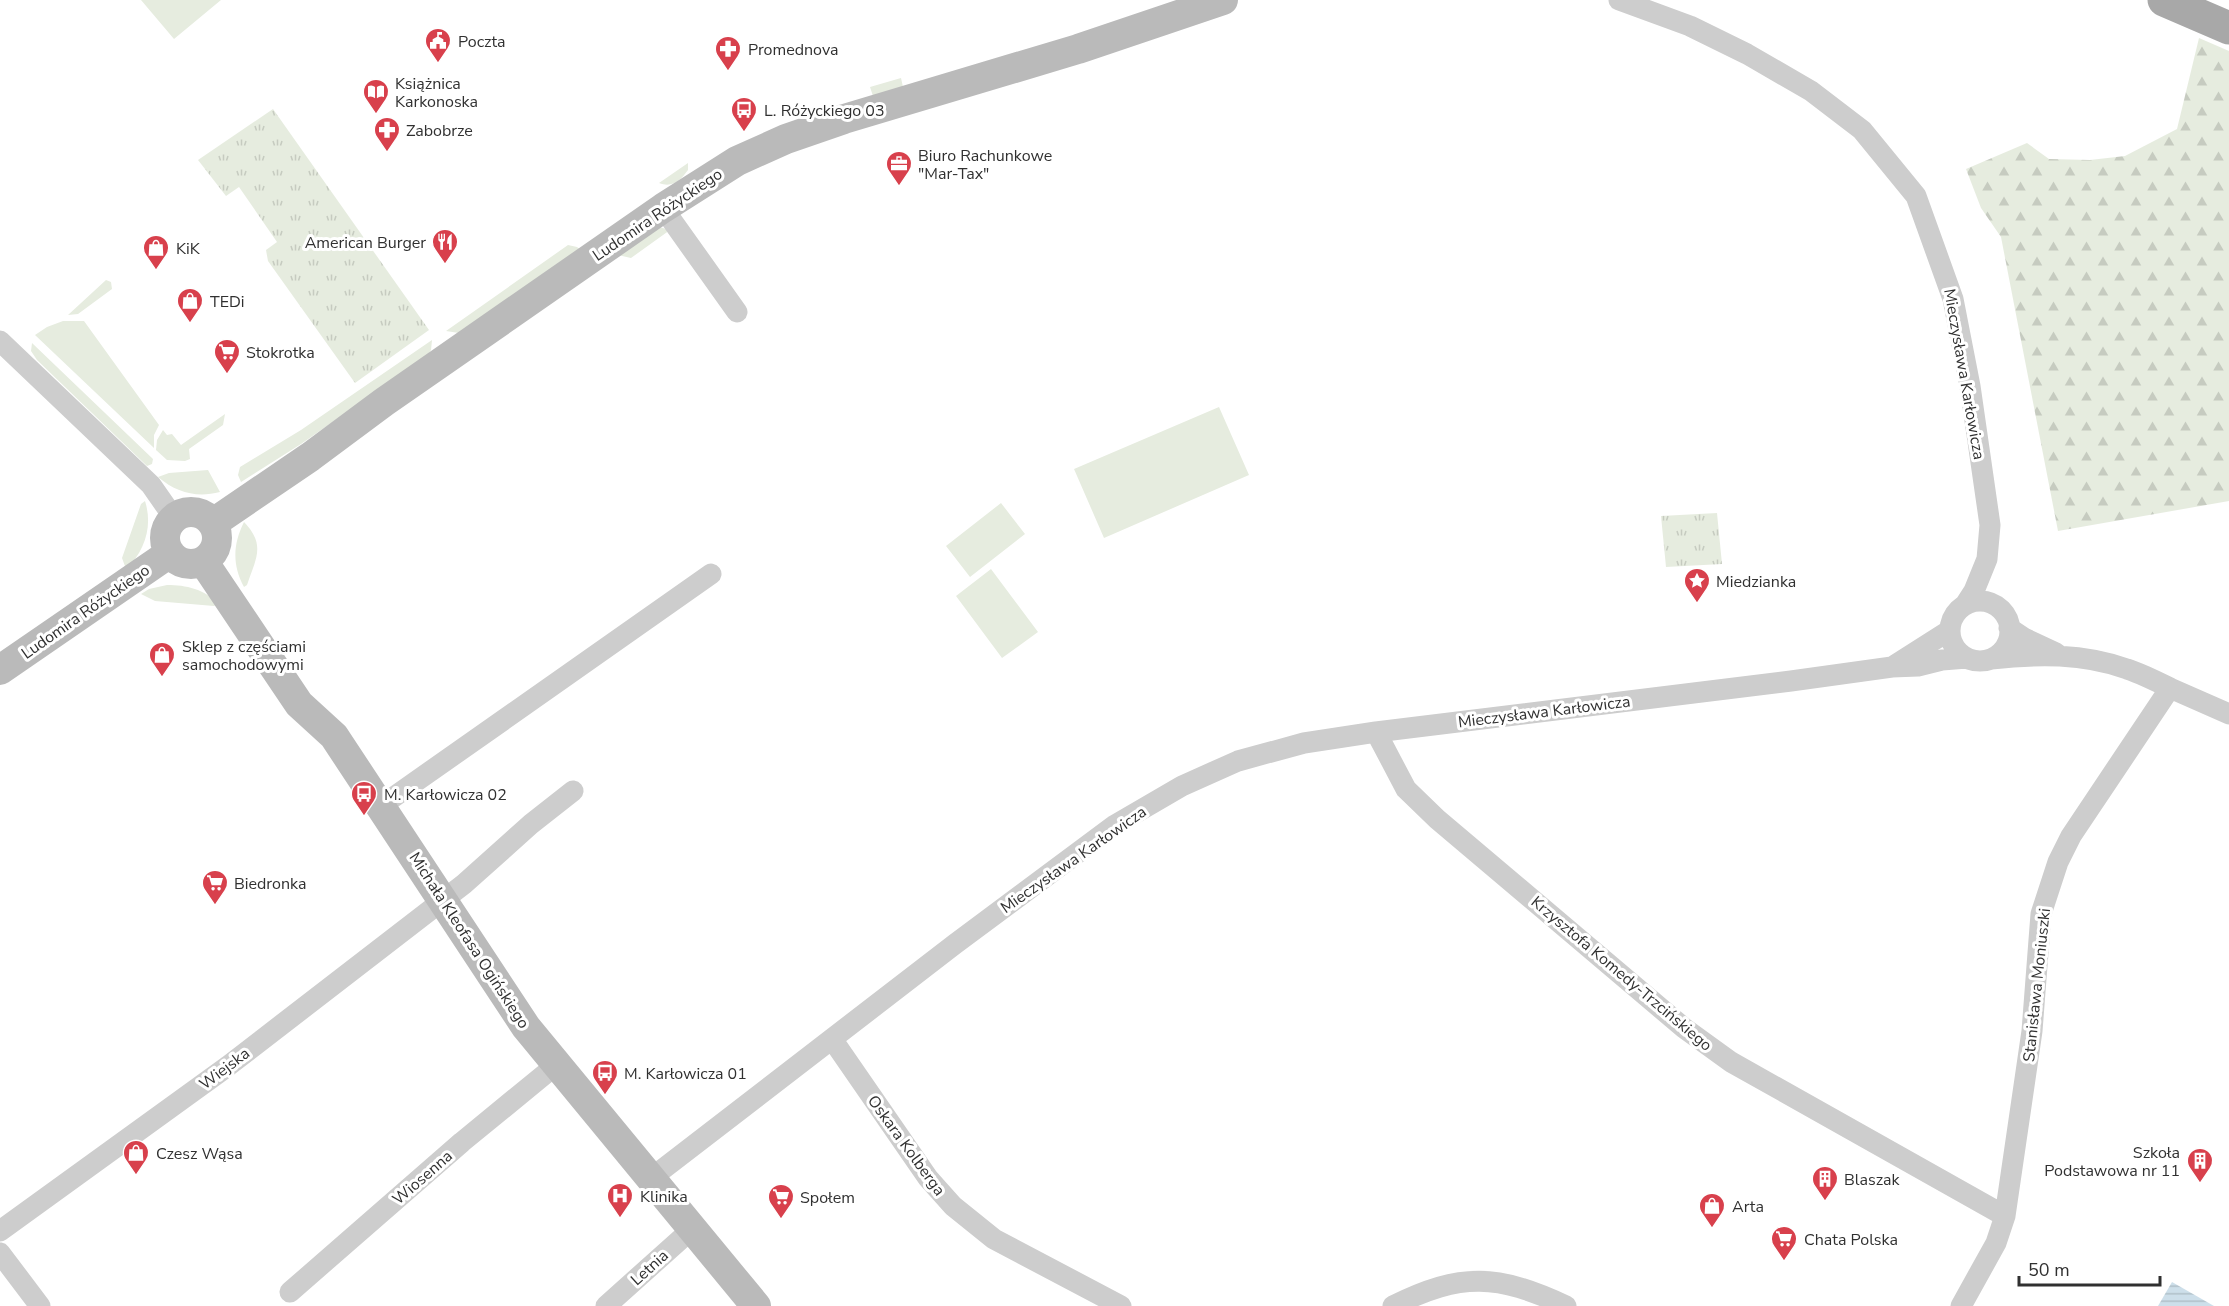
<svg xmlns="http://www.w3.org/2000/svg" width="2229" height="1306" font-family="'Nunito Sans',sans-serif">
	<style>
		.grass { fill: #e6ecdf }
		.forest { fill: url(#forest-firs) }
		.park { fill: url(#park-tufts) }
		.water { fill: url(#water-rules) }
		.lines { fill: none; stroke-linecap: round; stroke-linejoin: round }
		.street { stroke: #cdcdcd; stroke-width: 21 }
		.secondary { stroke: #bababa; stroke-width: 30 }
		.primary { stroke: #a8a8a8; stroke-width: 33 }
		.labels { text-anchor: middle; stroke-width: 6; stroke-linejoin: round; paint-order: stroke }
		.poi-label { font-size: 16px; fill: #303030; stroke: #fff; text-anchor: start }
		.street-label { font-size: 16px; fill: #303030; stroke: #fff }
	</style>
	<defs>
		<pattern id="forest-firs" width="22" height="20" patternUnits="userSpaceOnUse" patternTransform="scale(1.5)"><rect width="22" height="20" fill="#e6ecdf"/><path d="M5 1l3.5 6h-7zM16 11l3.5 6h-7z" fill="#c6cbc0"/></pattern>
		<pattern id="park-tufts" width="24" height="20" patternUnits="userSpaceOnUse" patternTransform="scale(1.5)"><rect width="24" height="20" fill="#e6ecdf"/><path d="M3 7l-1-3M5 7V3M7 7l1-3M15 17l-1-3M17 17v-4M19 17l1-3" fill="none" stroke="#c6cbc0"/></pattern>
		<pattern id="water-rules" width="6" height="5" patternUnits="userSpaceOnUse" patternTransform="scale(1.5)"><rect width="6" height="5" fill="#cddfea"/><path d="M0 2.5h6" fill="none" stroke="#b0c0c9"/></pattern>
	</defs>
	<rect width="100%" height="100%" fill="#fff"/>
	<path class="grass" d="M141 0H221L174 39Z
		M901 78 903 87 873 96 870 87Z
		M688 163V170C680 181 672 188 659 183Z
		M659 227 670 230 631 258 618 255Z
		M568 245 577 247 581 250 459 333 446 331Z
		M106 280 111 282 112 289 78 314 68 315Z
		M63 321H84L159 425 154 435V448L35 335 47 327Z
		M432 340 431 350 427 356 301 444 241 482 238 475 240 467 301 430Z
		M32 343 153 459 152 464 147 466 37 360 31 351Z
		M1219 407 1249 475 1104 538 1074 469Z
		M225 414 223 425 189 449 190 459 185 461 167 460 156 450 157 440 163 430 167 435 172 434 181 445Z
		M208 470 220 492C197 498 177 493 158 477L169 473Z
		M145 501C153 526 145 551 126 569L122 558 141 504Z
		M1001 503 1025 534 970 577 946 546Z
		M244 522C266 545 256 558 247 585L244 587C232 565 233 544 244 522Z
		M991 569 1038 632 1002 658 956 596Z
		M167 585C186 585 205 589 218 604L214 606 155 601 141 594 149 589Z"/>
	<path class="forest" d="M2199 38 2229 51V501L2058 531 2001 237 1981 208 1966 169 2027 143 2049 159 2090 160 2125 156 2177 129Z"/>
	<path class="park" d="M273 109 429 330 355 383 268 261 266 250 277 242 239 187 226 196 198 160Z
		M1717 513 1722 564 1666 567 1661 516Z"/>
	<path class="water" d="M2172 1282 2214 1306H2158Z"/>
	<g class="lines">
		<path class="street" d="M1619 0 1690 26 1747 54 1811 91 1862 130 1916 196 1953 299 1970 386 1990 525 1987 559 1974 591 1965 605
			M663 208 737 312
			M0 341 151 485 174 518
			M1950 631a30 30 0 1 1 60 0a30 30 0 1 1-60 0Z
			M2009 628 2024 638 2056 653
			M1991 659C2037 654 2083 653 2127 669 2142 674 2156 681 2170 688
			M1895 665 1950 630
			M1376 732 1406 789 1437 819 1684 1028 1731 1062 2005 1216
			M381 806 711 574
			M832 1039 928 1178 953 1206 994 1239 1121 1306
			M650 1179 955 944 1115 825 1182 786 1238 761 1304 743 1376 732 1791 681 1892 667 1918 666 1942 660 1967 658
			M0 1231 228 1066 464 884 531 824 573 791
			M0 1253 40 1306
			M290 1292 462 1142 556 1065
			M606 1306 692 1229
			M1393 1306C1462 1272 1497 1274 1566 1306
			M1961 1306 1996 1243 2005 1216 2032 1031 2041 914 2058 862 2071 836 2170 688 2229 714"/>
		<path class="secondary" d="M165 538a26 26 0 1 1 52 0a26 26 0 1 1-52 0Z
			M213 523 310 457 384 402 663 208 737 161 786 139 844 119 1078 49 1223 0
			M203 561 299 704 334 736 526 1027 756 1306
			M0 670 170 553"/>
		<path class="primary" d="M2164 0 2229 28"/>
	</g>
	<defs>
		<symbol id="civic-pin" viewBox="-11 -11 22 30"><path d="M0 17L-7.5 6A9.5 9.5 0 1 1 7.5 6Z" fill="#d8404c" stroke="#fff"/><path d="M-.6-6.5H3V-4.5H.6V-3L4-1V1h2V6H-6V1h2V-1L-.6-3ZM-1.2 2.5V6h2.4V2.5Z" fill="#fff"/></symbol>
		<symbol id="pharmacy-pin" viewBox="-11 -11 22 30"><path d="M0 17L-7.5 6A9.5 9.5 0 1 1 7.5 6Z" fill="#d8404c" stroke="#fff"/><path d="M-2-6h4v4h4v4h-4v4h-4v-4h-4v-4h4Z" fill="#fff"/></symbol>
		<symbol id="library-pin" viewBox="-11 -11 22 30"><path d="M0 17L-7.5 6A9.5 9.5 0 1 1 7.5 6Z" fill="#d8404c" stroke="#fff"/><path d="M-6-4Q-3-5.5-.7-3.5V5Q-3 3-6 4ZM6-4Q3-5.5 .7-3.5V5Q3 3 6 4Z" fill="#fff"/></symbol>
		<symbol id="bus-pin" viewBox="-11 -11 22 30"><path d="M0 17L-7.5 6A9.5 9.5 0 1 1 7.5 6Z" fill="#d8404c" stroke="#fff"/><path d="M-5-6H5V4H4V6H2V4H-2V6H-4V4H-5ZM-3.5-4V0h7V-4ZM-3.5 1.2v1.5H-2V1.2ZM2 1.2v1.5H3.5V1.2Z" fill="#fff"/></symbol>
		<symbol id="office-pin" viewBox="-11 -11 22 30"><path d="M0 17L-7.5 6A9.5 9.5 0 1 1 7.5 6Z" fill="#d8404c" stroke="#fff"/><path d="M-6-3h4V-5.5h4V-3h4V5H-6ZM-1-4.5V-3h2v-1.5ZM-6 0V1H6V0Z" fill="#fff"/></symbol>
		<symbol id="restaurant-pin" viewBox="-11 -11 22 30"><path d="M0 17L-7.5 6A9.5 9.5 0 1 1 7.5 6Z" fill="#d8404c" stroke="#fff"/><path d="M-5-6h1v4h1v-4h1v4h1v-4h1v5L-1.5 .5V6h-2V.5L-5-1ZM5-6V6H3V1.5H1.5Q1.5-4 5-6Z" fill="#fff"/></symbol>
		<symbol id="shop-pin" viewBox="-11 -11 22 30"><path d="M0 17L-7.5 6A9.5 9.5 0 1 1 7.5 6Z" fill="#d8404c" stroke="#fff"/><path d="M-5-2.5h2.3a2.7 3.5 0 0 1 5.4 0H5L5.5 6h-11ZM-1.5-2.5h3a1.5 2.3 0 0 0-3 0Z" fill="#fff"/></symbol>
		<symbol id="supermarket-pin" viewBox="-11 -11 22 30"><path d="M0 17L-7.5 6A9.5 9.5 0 1 1 7.5 6Z" fill="#d8404c" stroke="#fff"/><path d="M-6-5.5h2.5l.6 2H6L4.5 2H-2.5L-4.4-4H-6ZM-1.5 3.2a1.3 1.3 0 1 0 .1 0ZM3 3.2a1.3 1.3 0 1 0 .1 0Z" fill="#fff"/></symbol>
		<symbol id="sight-pin" viewBox="-11 -11 22 30"><path d="M0 17L-7.5 6A9.5 9.5 0 1 1 7.5 6Z" fill="#d8404c" stroke="#fff"/><path d="M0-6L1.8-2.2L6-1.7L2.9 1.2L3.7 5.4L0 3.3L-3.7 5.4L-2.9 1.2L-6-1.7L-1.8-2.2Z" fill="#fff"/></symbol>
		<symbol id="building-pin" viewBox="-11 -11 22 30"><path d="M0 17L-7.5 6A9.5 9.5 0 1 1 7.5 6Z" fill="#d8404c" stroke="#fff"/><path d="M-4-6H4V6H1V3H-1V6H-4ZM-2.5-4.3h1.7v1.8h-1.7ZM.8-4.3h1.7v1.8H.8ZM-2.5-1h1.7V.8h-1.7ZM.8-1h1.7V.8H.8Z" fill="#fff"/></symbol>
		<symbol id="hospital-pin" viewBox="-11 -11 22 30"><path d="M0 17L-7.5 6A9.5 9.5 0 1 1 7.5 6Z" fill="#d8404c" stroke="#fff"/><path d="M-5-5h3v3.5h4V-5h3V5h-3V1.5h-4V5h-3Z" fill="#fff"/></symbol>
	</defs>
	<g fill-rule="evenodd">
		<use href="#civic-pin" x="423" y="26" width="30" height="40"/>
		<use href="#pharmacy-pin" x="713" y="34" width="30" height="40"/>
		<use href="#library-pin" x="361" y="77" width="30" height="40"/>
		<use href="#bus-pin" x="729" y="95" width="30" height="40"/>
		<use href="#pharmacy-pin" x="372" y="115" width="30" height="40"/>
		<use href="#office-pin" x="884" y="149" width="30" height="40"/>
		<use href="#restaurant-pin" x="430" y="227" width="30" height="40"/>
		<use href="#shop-pin" x="141" y="233" width="30" height="40"/>
		<use href="#shop-pin" x="175" y="286" width="30" height="40"/>
		<use href="#supermarket-pin" x="212" y="337" width="30" height="40"/>
		<use href="#sight-pin" x="1682" y="566" width="30" height="40"/>
		<use href="#shop-pin" x="147" y="640" width="30" height="40"/>
		<use href="#bus-pin" x="349" y="779" width="30" height="40"/>
		<use href="#supermarket-pin" x="200" y="868" width="30" height="40"/>
		<use href="#bus-pin" x="590" y="1058" width="30" height="40"/>
		<use href="#shop-pin" x="121" y="1138" width="30" height="40"/>
		<use href="#building-pin" x="2185" y="1146" width="30" height="40"/>
		<use href="#building-pin" x="1810" y="1164" width="30" height="40"/>
		<use href="#hospital-pin" x="605" y="1181" width="30" height="40"/>
		<use href="#supermarket-pin" x="766" y="1182" width="30" height="40"/>
		<use href="#shop-pin" x="1697" y="1191" width="30" height="40"/>
		<use href="#supermarket-pin" x="1769" y="1224" width="30" height="40"/>
	</g>
	<g class="labels">
		<g class="poi-label">
			<text x="458" y="47">Poczta</text>
			<text x="748" y="55">Promednova</text>
			<text x="395" y="89">Książnica<tspan x="395" dy="18">Karkonoska</tspan></text>
			<text x="764" y="116">L. Różyckiego 03</text>
			<text x="406" y="136">Zabobrze</text>
			<text x="918" y="161">Biuro Rachunkowe<tspan x="918" dy="18">"Mar-Tax"</tspan></text>
			<text x="426" y="248" text-anchor="end">American Burger</text>
			<text x="176" y="254">KiK</text>
			<text x="210" y="307">TEDi</text>
			<text x="246" y="358">Stokrotka</text>
			<text x="1716" y="587">Miedzianka</text>
			<text x="182" y="652">Sklep z częściami<tspan x="182" dy="18">samochodowymi</tspan></text>
			<text x="384" y="800">M. Karłowicza 02</text>
			<text x="234" y="889">Biedronka</text>
			<text x="624" y="1079">M. Karłowicza 01</text>
			<text x="2180" y="1158" text-anchor="end">Szkoła<tspan x="2180" dy="18">Podstawowa nr 11</tspan></text>
			<text x="156" y="1159">Czesz Wąsa</text>
			<text x="1844" y="1185">Blaszak</text>
			<text x="640" y="1202">Klinika</text>
			<text x="800" y="1203">Społem</text>
			<text x="1732" y="1212">Arta</text>
			<text x="1804" y="1245">Chata Polska</text>
		</g>
		<g class="street-label">
			<text transform="translate(657 214) rotate(-34)" y="6">Ludomira Różyckiego</text>
			<text transform="translate(1965 374) rotate(80)" y="6">Mieczysława Karłowicza</text>
			<text transform="translate(85 611) rotate(-35)" y="6">Ludomira Różyckiego</text>
			<text transform="translate(1544 711) rotate(-7)" y="6">Mieczysława Karłowicza</text>
			<text transform="translate(1073 859) rotate(-35)" y="6">Mieczysława Karłowicza</text>
			<text transform="translate(470 940) rotate(57)" y="6">Michała Kleofasa Ogińskiego</text>
			<text transform="translate(1622 973) rotate(40)" y="6">Krzysztofa Komedy-Trzcińskiego</text>
			<text transform="translate(2036 985) rotate(-84)" y="6">Stanisława Moniuszki</text>
			<text transform="translate(224 1068) rotate(-37)" y="6">Wiejska</text>
			<text transform="translate(907 1145) rotate(54)" y="6">Oskara Kolberga</text>
			<text transform="translate(422 1177) rotate(-41)" y="6">Wiosenna</text>
			<text transform="translate(649 1267) rotate(-42)" y="6">Letnia</text>
		</g>
	</g>
	<path d="M2019 1276v9h141v-9" fill="none" stroke="#303030" stroke-width="3"/>
	<text x="2028" y="1276" font-size="18" fill="#303030" stroke="#ffffff" stroke-width="4.5" paint-order="stroke">50 m</text>
</svg>
